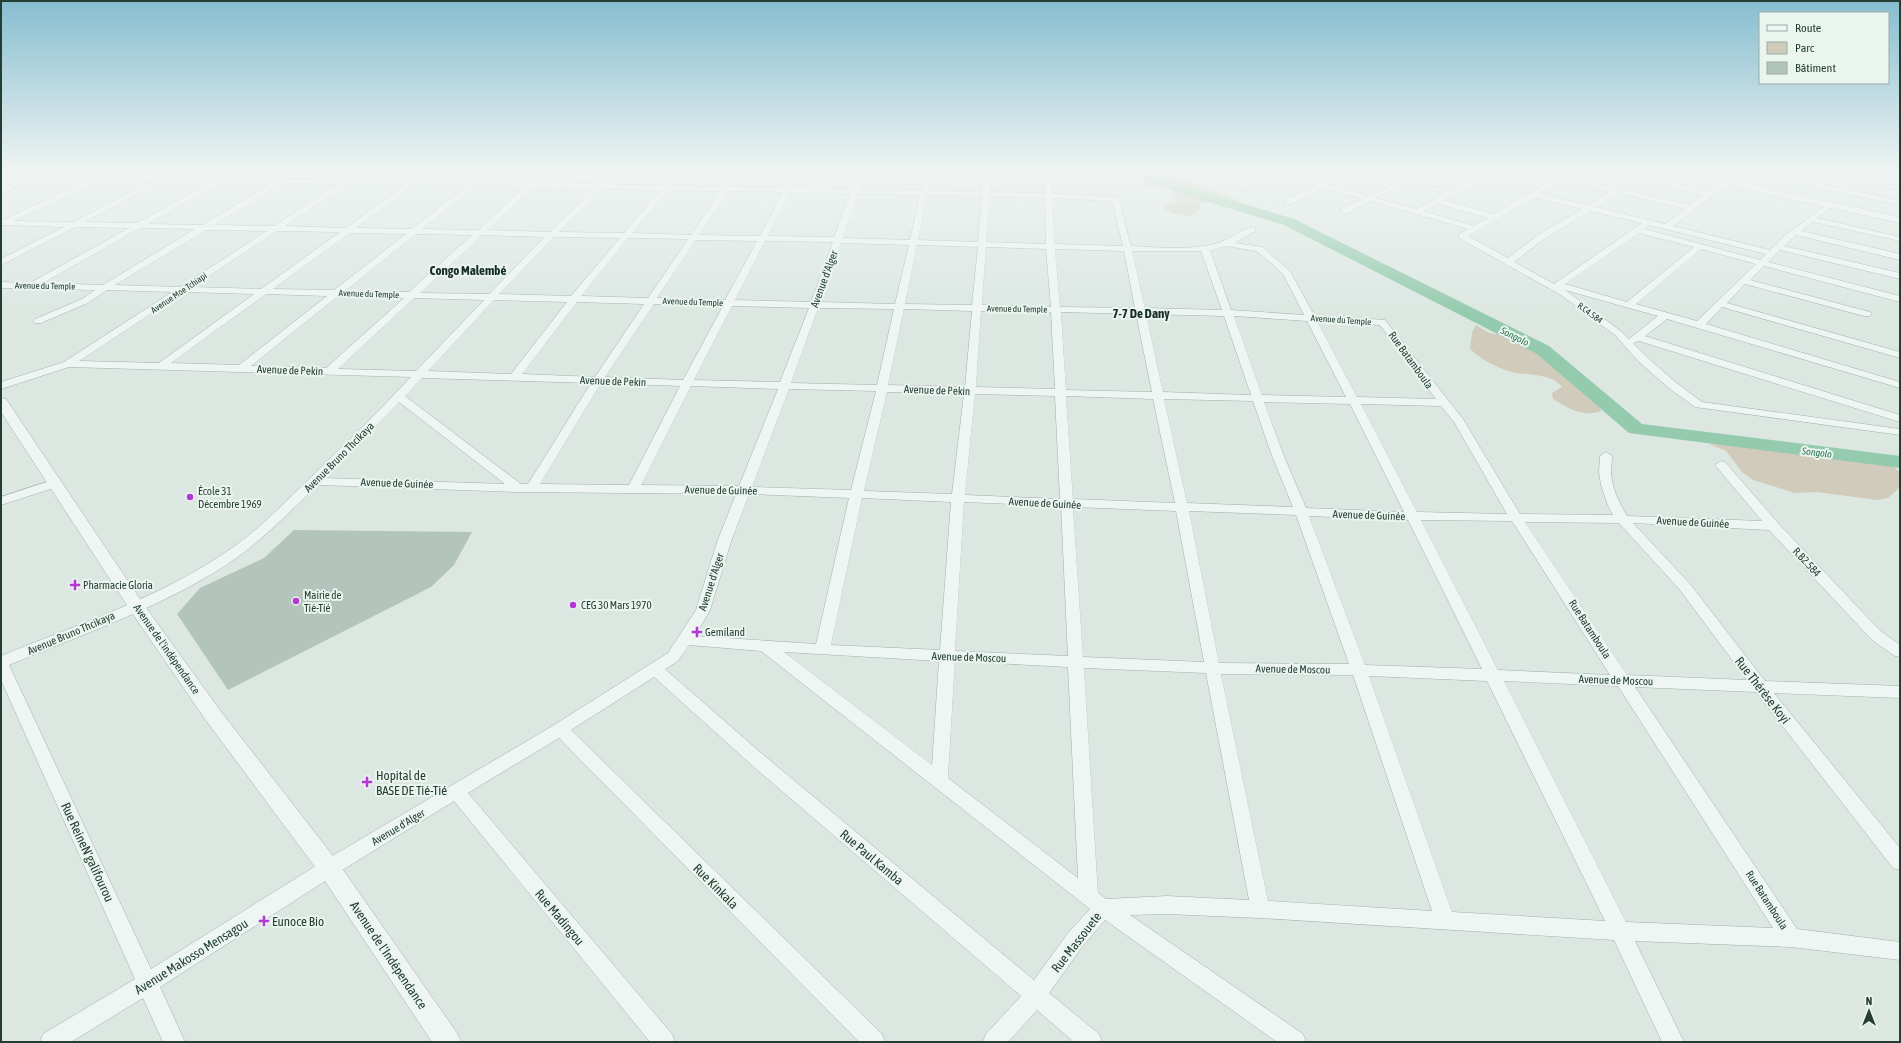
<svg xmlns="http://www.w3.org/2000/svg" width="1901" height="1043" font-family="'Asap Condensed',sans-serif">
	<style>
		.green { fill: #d1cbbc }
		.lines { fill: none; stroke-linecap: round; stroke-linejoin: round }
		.river { fill: #94caad; fill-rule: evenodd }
		.building { fill: #b3c4bd }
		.minor-casing { stroke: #a1b1aa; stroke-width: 1 }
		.tertiary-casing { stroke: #a1b1aa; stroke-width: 1 }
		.minor { fill: #eef5f2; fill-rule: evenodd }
		.tertiary { fill: #eef5f2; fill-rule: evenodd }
		.poi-dot { fill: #b537d6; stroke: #ebf5f0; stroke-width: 1.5 }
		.labels { text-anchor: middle; stroke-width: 4; stroke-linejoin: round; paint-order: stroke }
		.far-street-label { font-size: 9px; fill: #253e33; stroke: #ebf5f0 }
		.far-water-label { font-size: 10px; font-style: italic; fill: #2d7450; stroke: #ebf5f0 }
		.street-label { font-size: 11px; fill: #253e33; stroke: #ebf5f0 }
		.poi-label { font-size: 11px; fill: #253e33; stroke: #ebf5f0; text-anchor: start }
		.far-district-label { font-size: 13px; font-weight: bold; fill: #172e25; stroke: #ebf5f0 }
		.near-street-label { font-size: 13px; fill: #253e33; stroke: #ebf5f0 }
		.near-poi-label { font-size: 13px; fill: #253e33; stroke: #ebf5f0; text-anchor: start }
	</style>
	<rect width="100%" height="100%" fill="#dce7e2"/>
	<path class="green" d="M1102 169H1130L1185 191 1221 201 1200 203V209L1192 216 1172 213 1164 209 1163 206 1170 203 1177 202 1179 200 1170 195 1173 192C1165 186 1155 189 1145 186L1143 183 1146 180 1124 173 1101 174 1097 172Z
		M1133 169H1142L1140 171C1148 175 1166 173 1176 174H1178V177L1192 184 1207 187 1243 202 1229 201 1195 192Z
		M1476 325C1486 331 1493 337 1505 333 1516 338 1527 343 1538 349 1550 356 1599 399 1601 411 1583 418 1568 408 1553 399L1552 393 1562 387C1549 371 1523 377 1505 370 1492 365 1481 359 1470 349L1472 332Z
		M1709 444 1732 445 1810 456 1866 459 1880 461 1892 466 1900 472V487L1888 498 1877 500 1817 492 1795 493 1753 480 1742 472 1726 451Z"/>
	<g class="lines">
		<path class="river" d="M1126 169H1143L1195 189 1294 219 1549 346 1642 424 1900 456V468L1629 433 1537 354 1284 225 1185 195 1128 172Z"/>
	</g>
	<path class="building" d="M294 530 472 532 454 565 431 587 228 690 177 614 200 588 264 558Z"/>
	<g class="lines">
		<defs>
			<path id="minor" d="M427 169H436L420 181 471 182 488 169H496L480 182 529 183 543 169H551L537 183 597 184 612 169H620L605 184 663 186 677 169H685L671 186 723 187 735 169H743L731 187 785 188 795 169H803L793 188 852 189 859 169H867L859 189 921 190 925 169H933L928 191 982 192V169H990V192L1045 193 1044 169H1052V194L1118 197 1131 246C1159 247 1191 251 1218 243 1228 240 1247 226 1255 227V231L1235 243 1262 247 1290 271 1314 315 1385 320 1463 419 1520 514 1613 515 1607 503 1601 485 1599 472 1600 456 1606 452 1612 456C1612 462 1611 467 1611 472 1612 488 1619 503 1627 516L1762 521 1715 465 1721 461 1725 462 1778 523 1869 619 1882 632 1900 645V657L1895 656 1872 640 1769 530 1633 523 1690 584 1765 681 1900 686V698L1774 693 1900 848V870L1893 868 1756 692 1635 687 1797 929 1900 942V960L1791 947 1635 941 1684 1042H1662L1614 940 1260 918 1167 914 1130 915 1303 1034 1306 1042H1277L1105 920 1082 947 1049 993 1099 1034 1102 1042H1074L1037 1010 1008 1042H983L986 1034 1021 996 755 768 654 677 571 730 882 1034 885 1042H859L559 738 468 793 672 1034 675 1042H650L454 801 336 874 160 987 185 1042H163L143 998 71 1042H40L43 1034 135 979 1 680V656C78 624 160 598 229 550 256 532 280 507 304 484 340 449 376 414 411 377L69 367 1 389V382L64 362 172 292 107 290 88 303 41 323H35L33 321 35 319 82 299 95 290 1 288V282L30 283 129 228 76 227 1 265V259L64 227 1 225V221L90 179 38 178 1 194V189L28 178 1 177V173L411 181ZM101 180H155L73 222 14 221ZM164 180 212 181 137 223 85 222ZM223 182H273L203 225 148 224ZM283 183 339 184 274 226 214 225ZM349 184 405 185 346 228 285 226ZM414 185 466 186 412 229 356 228ZM475 186 524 187 478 230 422 229ZM533 187 593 189 550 232 487 230ZM601 189 660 190 624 233 559 232ZM668 190 720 191 691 235 632 233ZM728 191 783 192 760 236 699 235ZM790 192 850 194 834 237 768 236ZM858 194 920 195 910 240 843 238ZM927 195 982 196 978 242 918 240ZM990 196 1045 198 1046 244 986 242ZM1053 198 1112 201 1123 246 1054 244ZM140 228 195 229 103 285 43 283ZM206 230 267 231 180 287 115 285ZM277 231 340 232 261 289 192 287ZM350 233 406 234 334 290 273 289ZM416 234 472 235 409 292 345 291ZM482 235 545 237 489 294 420 293ZM554 237 620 238 571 296 499 294ZM628 238 688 239 648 298 581 296ZM696 240 757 241 725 300 657 298ZM765 241 833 242 811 302 735 300ZM841 243 909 245 895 304 820 302ZM917 245 978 247 972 305 905 304ZM1226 246 1256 251 1263 256 1283 274 1304 315 1231 310 1210 250ZM986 247 1046 249 1051 307 982 305ZM1055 249 1124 251 1135 308 1060 307ZM1132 251H1201L1222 310 1145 308ZM184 292 254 294 159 363 79 361ZM266 294 327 296 239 365 171 363ZM338 296 404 298 326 368 251 366ZM414 298 484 300 416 371 338 369ZM494 300 567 302 511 374 428 371ZM577 302 644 304 595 377 522 374ZM654 304 723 306 683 380 605 377ZM732 306 809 308 780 382 694 380ZM818 308 894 309 877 385 791 383ZM904 309 972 311 965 387 888 385ZM981 311 1051 312 1055 389 976 387ZM1061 312 1136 314 1152 392 1066 390ZM1146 314 1224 316 1251 395 1163 392ZM1234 316 1307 321 1346 397 1262 395ZM1317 321 1380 325 1436 399 1357 397ZM422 378 591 383 528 484H521L405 396ZM601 383 680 386 629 485 540 484ZM691 386 778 389 739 486 641 485ZM789 389 876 391 851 490 752 487ZM887 392 964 394 952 494 864 491ZM975 394 1055 396 1060 499 965 495ZM1066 396 1153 399 1175 503 1073 499ZM1164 399 1253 401 1272 456 1293 507 1187 503ZM399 402 505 484 325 478ZM1264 402 1350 404 1404 512 1306 508 1284 456ZM1361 404 1441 406 1454 422 1507 514 1417 512ZM318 485 518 492 736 494 717 542 696 610 668 653 554 725 322 862 151 969 9 665C83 634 174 603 239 556 268 535 292 509 318 485ZM749 494 849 498 816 644 695 636 710 610 731 542ZM862 498 951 502 940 650 831 645ZM964 502 1061 506 1068 656 955 651ZM1073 507 1176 511 1204 662 1083 657ZM1189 511 1296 515 1349 664 1219 663ZM1309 516 1408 520 1482 669 1365 665ZM1421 520 1512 521 1610 675 1498 670ZM1525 522 1619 523 1680 590 1747 680 1627 675ZM689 645 761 651 1090 909 1068 933 1034 980 767 758 665 669 678 661ZM784 652 939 661 932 765ZM955 661 1068 667 1078 878 948 778ZM1084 668 1206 673 1249 900 1167 896 1106 899 1098 893ZM1221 674 1353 675 1432 911 1268 901ZM1369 676 1487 681 1605 921 1452 912ZM1504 681 1618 686 1773 928 1626 922Z
				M1260 169H1277L1280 171 1323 183 1353 169H1363L1330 185 1369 196 1407 178 1380 169H1392L1413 175 1424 169H1439L1476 178 1493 169H1502L1497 172 1544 185 1555 178 1522 169H1535L1561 175 1571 169H1580L1568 177 1690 205 1704 195 1592 169H1606L1709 191 1743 169H1752L1900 201V205L1746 173 1713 196 1673 226 1770 250 1783 237 1829 203 1833 205 1832 207 1817 218 1900 237V241L1813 222 1801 231 1900 254V260L1796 235 1784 246 1900 273V279L1780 250 1768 262 1900 296V302L1764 266 1750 280 1870 312 1872 314 1870 316H1864L1745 284 1727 303 1900 352V358L1722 307 1706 324 1900 382V388L1667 319 1645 336 1900 415V422L1639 341 1633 343C1654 365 1677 384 1702 402L1900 429V435L1695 407 1670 389 1638 361 1616 336 1561 295 1459 238V234L1468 229 1370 201 1347 213H1341V209L1362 199 1324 188 1291 204H1285V200L1316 186 1275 174 1245 188H1239V184L1268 172ZM1431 171 1470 181 1451 191 1412 181ZM1491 175 1539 188 1493 214 1444 200ZM1563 180 1611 191 1588 205 1540 194ZM1406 183 1445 194 1416 209 1376 198ZM1619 193 1685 209 1665 224 1596 207ZM1534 197 1582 209 1538 235 1508 258 1468 236ZM1438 204 1488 218 1474 226 1423 211ZM1590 211 1642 223 1554 284 1514 262 1544 239ZM1649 225 1766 254 1760 260 1644 229ZM1639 233 1694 247 1627 302 1565 284ZM1701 249 1756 264 1697 321 1636 304ZM1565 290 1658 316 1629 339 1622 332Z
				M1802 169H1816L1900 186V190L1806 171Z
				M1893 169H1900V172Z
				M56 479 62 483 60 486 1 505V497Z"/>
			<path id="tertiary" d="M1662 169H1678L1900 217V223L1666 172Z
				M1 398 6 399 142 602 219 709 337 861 457 1033 461 1042H432L321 875 205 719 130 610 1 412Z"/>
		</defs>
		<use href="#minor" class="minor-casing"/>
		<use href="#tertiary" class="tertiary-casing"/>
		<use href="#minor" class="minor"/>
		<use href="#tertiary" class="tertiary"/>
	</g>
	<linearGradient id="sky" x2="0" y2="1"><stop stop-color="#86bdd0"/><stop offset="0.54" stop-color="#eff4f2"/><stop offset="1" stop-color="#eff4f2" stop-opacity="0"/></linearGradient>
	<rect width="1901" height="315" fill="url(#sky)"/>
	<g class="poi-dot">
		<circle cx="190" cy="497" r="4"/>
		<path d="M73 579h4v4h4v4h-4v4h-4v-4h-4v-4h4z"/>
		<circle cx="296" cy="601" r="4"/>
		<circle cx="573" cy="605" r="4"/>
		<path d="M695 626h4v4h4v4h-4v4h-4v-4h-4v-4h4z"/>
		<path d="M365 776h4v4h4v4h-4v4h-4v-4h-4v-4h4z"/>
		<path d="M262 915h4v4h4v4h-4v4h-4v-4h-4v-4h4z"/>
	</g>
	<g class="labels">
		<g class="far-street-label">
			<text transform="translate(45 286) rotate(1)" y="3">Avenue du Temple</text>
			<text transform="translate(179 293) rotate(-34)" y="3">Avenue Moe Tchiapi</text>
			<text transform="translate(369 294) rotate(2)" y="3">Avenue du Temple</text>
			<text transform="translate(693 302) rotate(2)" y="3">Avenue du Temple</text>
			<text transform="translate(1017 309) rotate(1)" y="3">Avenue du Temple</text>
			<text transform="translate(1590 313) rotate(36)" y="3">R.C4.584</text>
			<text transform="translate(1341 320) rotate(4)" y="3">Avenue du Temple</text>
		</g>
		<g class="far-water-label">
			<text transform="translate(1515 336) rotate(27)" y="4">Songolo</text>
			<text transform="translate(1817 452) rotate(7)" y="4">Songolo</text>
		</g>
		<g class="street-label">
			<text transform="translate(824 279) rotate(-70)" y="4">Avenue d'Alger</text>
			<text transform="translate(1411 360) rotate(54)" y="4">Rue Batamboula</text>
			<text transform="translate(290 370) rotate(2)" y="4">Avenue de Pekin</text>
			<text transform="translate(613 381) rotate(2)" y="4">Avenue de Pekin</text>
			<text transform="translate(937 390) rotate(2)" y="4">Avenue de Pekin</text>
			<text transform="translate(339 457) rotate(-45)" y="4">Avenue Bruno Thcikaya</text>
			<text transform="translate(397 483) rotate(2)" y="4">Avenue de Guinée</text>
			<text transform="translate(721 490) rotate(1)" y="4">Avenue de Guinée</text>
			<text transform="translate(1045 503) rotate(3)" y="4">Avenue de Guinée</text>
			<text transform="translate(1369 515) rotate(2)" y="4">Avenue de Guinée</text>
			<text transform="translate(1693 522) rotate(3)" y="4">Avenue de Guinée</text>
			<text transform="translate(1807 562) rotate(47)" y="4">R.B2.584</text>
			<text transform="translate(711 582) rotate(-72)" y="4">Avenue d'Alger</text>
			<text transform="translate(1590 629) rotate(57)" y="4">Rue Batamboula</text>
			<text transform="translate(71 633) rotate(-23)" y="4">Avenue Bruno Thcikaya</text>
			<text transform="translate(167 649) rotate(55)" y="4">Avenue de l'indépendance</text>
			<text transform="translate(969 657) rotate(2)" y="4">Avenue de Moscou</text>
			<text transform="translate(1293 669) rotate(1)" y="4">Avenue de Moscou</text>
			<text transform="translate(1616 680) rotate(2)" y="4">Avenue de Moscou</text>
			<text transform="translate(398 827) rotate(-31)" y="4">Avenue d'Alger</text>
			<text transform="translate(1767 900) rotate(57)" y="4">Rue Batamboula</text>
		</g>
		<g class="poi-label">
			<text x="198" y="495">École 31<tspan x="198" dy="13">Décembre 1969</tspan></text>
			<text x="83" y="589">Pharmacie Gloria</text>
			<text x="304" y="599">Mairie de<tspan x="304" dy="13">Tié-Tié</tspan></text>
			<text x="581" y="609">CEG 30 Mars 1970</text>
			<text x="705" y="636">Gemiland</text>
		</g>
		<g class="far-district-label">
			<text x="468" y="275">Congo Malembé</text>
			<text x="1141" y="318">7-7 De Dany</text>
		</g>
		<g class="near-street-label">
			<text transform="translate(1763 690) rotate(52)" y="5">Rue Thérèse Koyi</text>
			<text transform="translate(88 852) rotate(65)" y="5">Rue ReineN'galifourou</text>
			<text transform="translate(872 857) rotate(40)" y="5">Rue Paul Kamba</text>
			<text transform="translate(716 886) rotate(45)" y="5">Rue Kinkala</text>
			<text transform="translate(560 917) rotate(50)" y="5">Rue Madingou</text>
			<text transform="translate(1076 942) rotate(-52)" y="5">Rue Massouete</text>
			<text transform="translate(389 955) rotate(56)" y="5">Avenue de l'Indépendance</text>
			<text transform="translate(191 956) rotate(-32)" y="5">Avenue Makosso Mensagou</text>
		</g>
		<g class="near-poi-label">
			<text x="376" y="780">Hopital de<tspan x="376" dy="15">BASE DE Tié-Tié</tspan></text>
			<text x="272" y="926">Eunoce Bio</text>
		</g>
	</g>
	<rect width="1901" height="1043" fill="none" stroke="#253e33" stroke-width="4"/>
	<rect x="1759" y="12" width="130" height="72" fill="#ebf5f0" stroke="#9caca4"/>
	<rect x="1767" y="25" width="20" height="6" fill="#eef5f2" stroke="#9caca4"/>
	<text x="1795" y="32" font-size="12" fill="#253e33">Route</text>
	<rect x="1767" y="42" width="20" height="12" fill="#d1cbbc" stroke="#9caca4"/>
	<text x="1795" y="52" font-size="12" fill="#253e33">Parc</text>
	<rect x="1767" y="62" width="20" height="12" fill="#b3c4bd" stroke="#9caca4"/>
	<text x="1795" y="72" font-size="12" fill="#253e33">Bâtiment</text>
	<g transform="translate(1869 1011)" stroke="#ebf5f0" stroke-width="3" paint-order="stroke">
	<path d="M0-3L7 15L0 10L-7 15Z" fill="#253e33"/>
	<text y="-6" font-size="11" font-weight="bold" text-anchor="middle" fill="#253e33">N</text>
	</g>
</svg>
